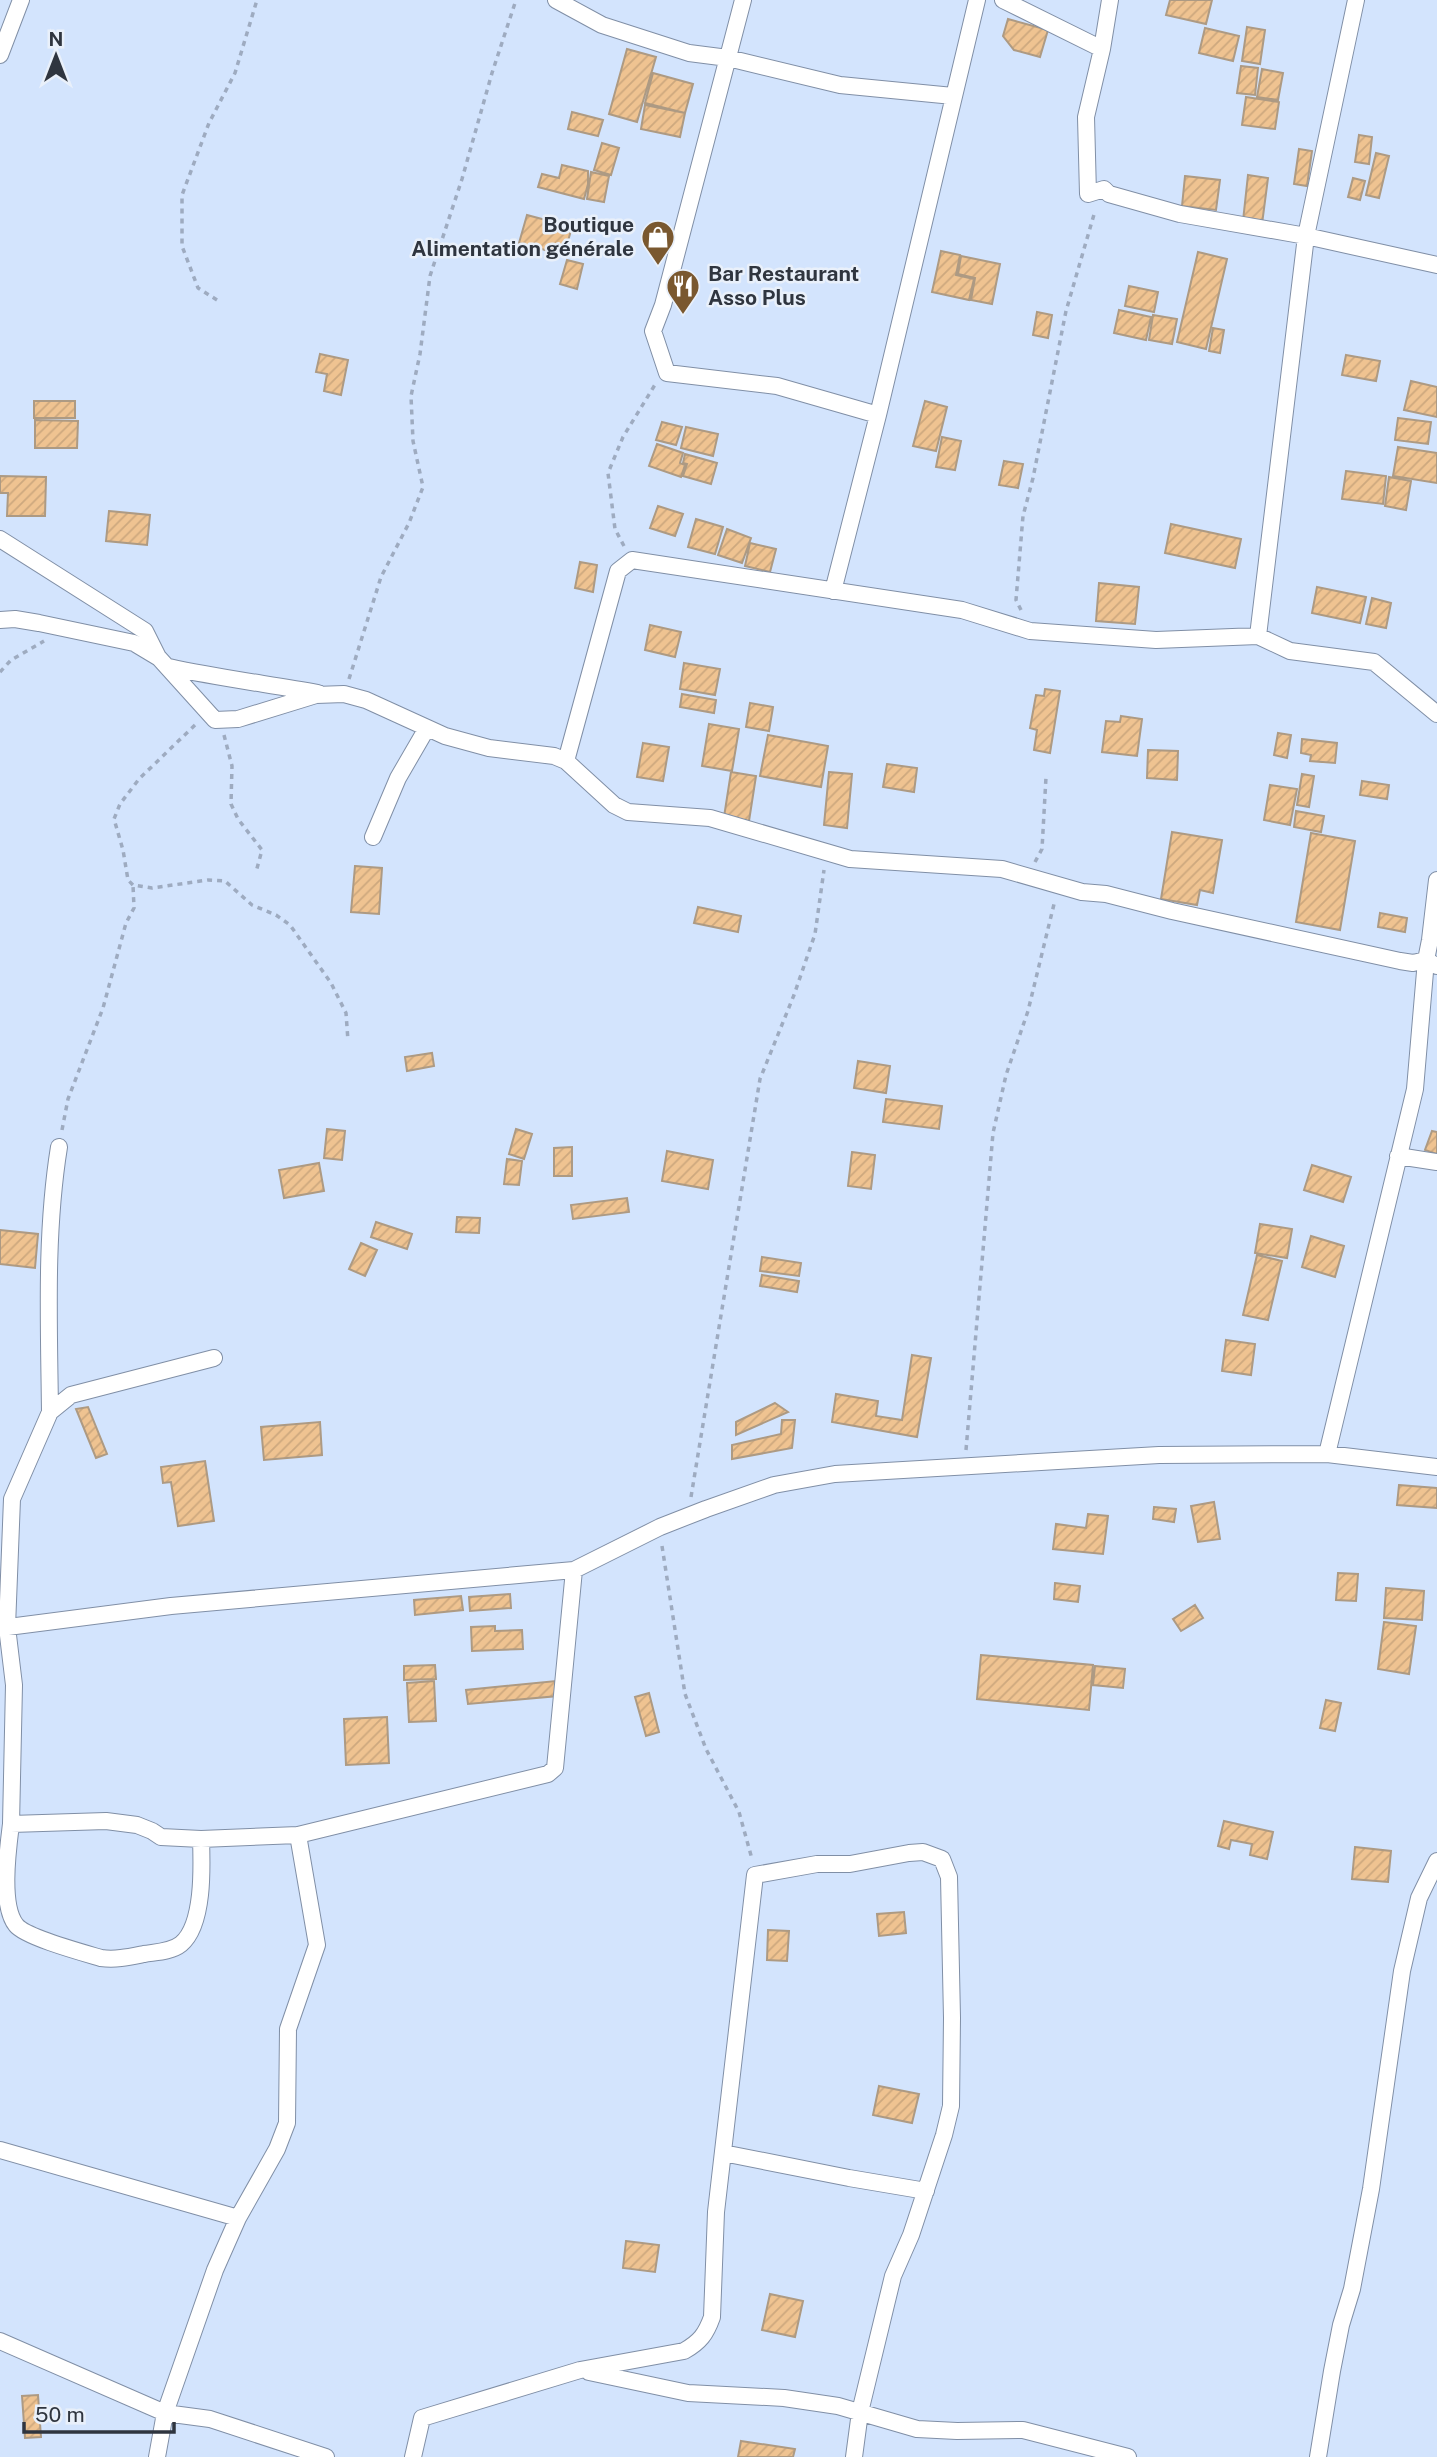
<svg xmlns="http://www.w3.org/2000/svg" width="1437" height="2457" font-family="'Public Sans',sans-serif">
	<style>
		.building { fill: url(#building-hatch); stroke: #ad9a83; stroke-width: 2 }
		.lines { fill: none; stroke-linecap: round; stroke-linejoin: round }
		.street-casing { stroke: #808fa6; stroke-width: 18 }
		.path { stroke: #9eabc0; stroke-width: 3.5; stroke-dasharray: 5 5; stroke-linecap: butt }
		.street { stroke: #fff; stroke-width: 16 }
		.labels { text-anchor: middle; stroke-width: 5; stroke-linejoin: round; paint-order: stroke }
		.poi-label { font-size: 21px; font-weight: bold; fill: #2f353f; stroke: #e9f0fa; text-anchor: end }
	</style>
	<defs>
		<pattern id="building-hatch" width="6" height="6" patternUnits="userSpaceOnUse" patternTransform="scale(1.75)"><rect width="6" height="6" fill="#efc391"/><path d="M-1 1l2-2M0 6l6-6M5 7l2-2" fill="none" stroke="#cda87e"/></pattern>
	</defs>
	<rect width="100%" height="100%" fill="#d3e4fd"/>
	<path class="building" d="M1170 0H1212L1206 24 1166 15Z
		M1008 19 1048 30 1040 57 1014 50 1003 36Z
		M1247 27 1265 30 1260 64 1242 61Z
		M1205 28 1239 36 1233 61 1199 53Z
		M627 49 656 57 637 122 609 114Z
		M1241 66 1258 68 1255 95 1237 93Z
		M1262 69 1283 73 1278 100 1257 97Z
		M653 73 693 84 685 113 645 103Z
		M1246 97 1279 102 1275 129 1242 125Z
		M645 105 685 113 680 137 641 129Z
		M572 112 603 120 598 136 568 129Z
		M1359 135 1372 137 1369 164 1355 162Z
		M602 143 619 148 611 175 594 170Z
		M1299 149 1312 151 1307 186 1294 184Z
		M1376 153 1389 156 1379 198 1366 195Z
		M562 165 588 171V184L584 199 538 187 542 174 559 178Z
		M591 172 609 176 604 202 587 199Z
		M1248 175 1268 178 1262 224 1243 221Z
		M1185 176 1220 180 1216 210 1182 206Z
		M1353 178 1365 181 1360 200 1348 197Z
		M527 215 572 227 564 255 519 243Z
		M941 251 960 255 956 275 974 279 969 300 932 292Z
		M1198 252 1227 259 1206 349 1177 342Z
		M961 256 1000 264 992 304 971 300 975 278 958 274Z
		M567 260 583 264 577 289 560 284Z
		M1129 286 1158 292 1154 312 1125 306Z
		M1119 310 1151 317 1146 340 1114 333Z
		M1037 312 1052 315 1048 338 1033 335Z
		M1153 315 1177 319 1172 344 1149 340Z
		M1213 328 1224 330 1220 353 1209 351Z
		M320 354 348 360 341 395 324 391 327 374 316 372Z
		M1346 355 1380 361 1376 381 1342 375Z
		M1411 381 1437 387V417L1404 410Z
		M34 401H75V418H34Z
		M925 401 947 407 936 451 913 446Z
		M1398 418 1431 422 1428 444 1395 440Z
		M35 420 78 421 77 448H35Z
		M662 422 682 427 676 445 656 440Z
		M686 427 718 434 713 456 681 448Z
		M942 437 961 441 955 470 936 467Z
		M657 444 683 453 680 463 685 465 681 477 649 466Z
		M1398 447 1437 453V483L1393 476Z
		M685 454 717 463 711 484 683 476 687 464 683 463Z
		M1004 461 1023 464 1018 488 999 485Z
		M1346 471 1386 476 1383 504 1342 499Z
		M0 476 46 477 45 516H7L8 493H0Z
		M1389 477 1411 481 1406 510 1385 506Z
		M658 506 683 514 675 536 650 528Z
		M109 511 150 515 147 545 106 541Z
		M696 519 723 527 715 554 688 547Z
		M1171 524 1241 539 1235 568 1165 553Z
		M727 529 751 538 742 563 718 555Z
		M750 543 776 549 770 572 745 566Z
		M580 562 597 565 593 592 575 588Z
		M1099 583 1139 587 1135 624 1096 621Z
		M1317 587 1366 597 1360 623 1312 613Z
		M1372 598 1391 603 1386 628 1366 624Z
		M650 625 681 632 675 657 645 650Z
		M684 663 720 669 715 695 680 689Z
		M1045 689 1060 691 1050 753 1034 750 1037 730 1030 728 1036 695 1044 696Z
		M682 694 716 700 714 713 680 707Z
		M750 703 773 707 769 731 746 727Z
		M1121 716 1142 719 1137 756 1102 752 1106 721 1120 722Z
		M709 724 739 729 732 771 702 766Z
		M1278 733 1291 735 1287 758 1274 755Z
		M768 735 828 746 821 787 760 776Z
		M1302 739 1337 743 1335 763 1310 761 1311 755 1301 753Z
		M643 743 669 747 663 781 637 777Z
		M1148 750 1178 751 1177 780 1147 778Z
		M887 764 917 768 914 792 883 787Z
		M731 772 756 776 749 821 724 817Z
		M829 772 852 774 847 828 824 825Z
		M1302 774 1314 776 1309 807 1297 805Z
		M1362 781 1389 785 1387 799 1360 795Z
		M1270 785 1297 789 1290 825 1264 820Z
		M1296 811 1324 816 1321 832 1294 827Z
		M1172 832 1222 840 1213 893 1200 890 1197 905 1161 899Z
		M1311 833 1355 841 1340 930 1296 922Z
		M355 866 382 868 379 914 351 912Z
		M698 907 741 916 738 932 694 923Z
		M1380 913 1407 918 1405 932 1378 927Z
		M432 1053 434 1066 407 1071 405 1057Z
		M858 1061 890 1066 886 1093 854 1088Z
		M886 1099 942 1106 939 1129 883 1122Z
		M327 1129 345 1131 342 1160 324 1158Z
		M516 1129 532 1134 524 1159 509 1154Z
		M1432 1131 1437 1132V1154L1425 1150Z
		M572 1147V1176H554V1148Z
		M667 1151 713 1160 708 1189 662 1181Z
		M852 1152 875 1155 871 1189 848 1186Z
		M507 1159 522 1161 519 1185 504 1184Z
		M319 1163 324 1191 284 1198 279 1170Z
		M1312 1165 1351 1177 1343 1202 1304 1190Z
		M627 1198 629 1212 573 1219 571 1205Z
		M457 1217 480 1218 479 1233 456 1232Z
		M376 1222 412 1234 407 1249 371 1237Z
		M1260 1224 1292 1229 1287 1258 1255 1253Z
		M0 1230 38 1234 35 1268 0 1264Z
		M1311 1236 1344 1246 1335 1277 1302 1267Z
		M361 1243 377 1250 365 1276 349 1269Z
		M1257 1255 1282 1261 1268 1320 1243 1315Z
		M762 1257 801 1263 799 1276 760 1271Z
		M762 1275 799 1281 797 1292 760 1286Z
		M1226 1340 1255 1344 1251 1375 1222 1371Z
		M912 1355 931 1358 917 1437 832 1422 836 1394 878 1401 876 1416 902 1420Z
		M775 1403 788 1412 736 1435V1422Z
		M88 1407 107 1454 96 1458 76 1409Z
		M782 1420H795L792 1448 732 1459V1445L781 1434Z
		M320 1422 322 1455 264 1460 261 1427Z
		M205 1461 214 1521 178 1526 171 1482 163 1483 161 1467Z
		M1399 1485 1437 1488V1508L1397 1505Z
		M1214 1502 1220 1539 1198 1542 1191 1506Z
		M1154 1507 1176 1509 1174 1522 1153 1519Z
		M1088 1514 1108 1516 1103 1554 1053 1549 1056 1524 1086 1528Z
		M1338 1573 1358 1574 1356 1601 1336 1600Z
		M1055 1583 1080 1586 1078 1602 1054 1599Z
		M1386 1588 1424 1591 1422 1620 1384 1618Z
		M510 1594 511 1608 470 1611 469 1597Z
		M461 1596 463 1610 415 1615 414 1600Z
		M1195 1605 1203 1618 1181 1631 1173 1619Z
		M1384 1622 1416 1626 1409 1674 1378 1669Z
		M495 1626V1631L522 1630 523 1649 472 1651 471 1627Z
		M981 1655 1093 1665 1089 1710 977 1699Z
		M435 1665 436 1679 404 1680V1666Z
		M1095 1666 1125 1669 1123 1688 1093 1685Z
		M434 1681 436 1721 409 1722 407 1683Z
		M556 1681 558 1696 468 1704 466 1690Z
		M649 1693 659 1732 646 1736 635 1697Z
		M1326 1700 1341 1703 1335 1731 1320 1728Z
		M387 1717 389 1763 346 1765 344 1719Z
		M1224 1821 1273 1832 1267 1859 1250 1855 1252 1844 1231 1840 1229 1849 1218 1846Z
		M1355 1847 1391 1851 1388 1882 1352 1879Z
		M904 1912 906 1933 879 1936 877 1914Z
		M768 1930 789 1931 787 1961 767 1960Z
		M879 2086 919 2094 912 2123 873 2115Z
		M626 2241 659 2245 655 2272 623 2268Z
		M770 2294 803 2301 795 2337 762 2330Z
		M38 2395 41 2437 25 2438 22 2396Z
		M741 2441 795 2449 793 2457H738Z"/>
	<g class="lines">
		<defs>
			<path id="street" d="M556 0 602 25 689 53 728 58 840 85 953 96
				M743 0 663 305 653 331 667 373 777 386 878 415
				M1003 0 1102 49
				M1110 0 1102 49 1086 117 1088 194 1104 189 1109 194 1180 214 1306 236 1437 265
				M0 55 21 0
				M0 539 145 631 158 657
				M833 591 878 415 977 0
				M0 620 15 619 39 623 134 643 159 658 215 720 238 719 316 695 344 694 366 700 445 736 489 748 554 756 566 761 614 805 628 812 710 818 850 859 1002 869 1082 892 1106 894 1172 911 1400 961 1413 963 1426 960 1430 940 1437 880
				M1258 636 1306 236 1356 0
				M169 667C218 678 268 684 318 693
				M566 761 618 571 632 560 962 610 1030 631 1156 640 1258 636 1290 651 1374 662 1437 714
				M373 837 398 778 427 728
				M1398 1156 1437 1162
				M50 1412C49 1323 45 1234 59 1147
				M1327 1454 1415 1089 1426 960 1437 966
				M0 1628 171 1606 574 1570 660 1527 706 1509 774 1485 835 1474 1159 1455 1327 1454 1437 1467
				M11 1824C8 1848 0 1905 16 1925 25 1937 84 1953 101 1958 116 1960 129 1957 144 1954 156 1952 171 1952 181 1944 204 1925 202 1867 201 1839L161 1837 152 1831 137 1825 106 1821 11 1824 14 1685 7 1627 12 1499 50 1412 71 1395 214 1358
				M201 1839 298 1835 548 1774 555 1768 574 1570
				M0 2150 238 2218
				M723 2153 849 2178 926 2191
				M0 2341 165 2413 215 2270 238 2218 277 2149 287 2123 288 2029 317 1945 298 1835
				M589 2372 688 2393 784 2398 838 2406 917 2429 957 2431 1023 2430 1128 2457
				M157 2457 165 2413 210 2419 326 2457
				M413 2457 422 2418 580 2370 684 2351C700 2342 706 2334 712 2317L716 2212 755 1875 817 1864H850L909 1853 923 1852 942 1859 949 1877 952 2018 951 2106 944 2135 911 2235 893 2276 860 2412 854 2457
				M1318 2457 1332 2371 1341 2325 1352 2289 1371 2189 1402 1971 1419 1898 1437 1861"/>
		</defs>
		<use href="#street" class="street-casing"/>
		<path class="path" d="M217 300 198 288 182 246V195L209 123 235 73 257 0
			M624 546 615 529 608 473 623 437 656 383
			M1021 610 1016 600 1023 516 1033 478 1066 311 1095 211
			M0 672 11 660 44 641
			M349 679 381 577 409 523 423 487 413 441 411 396 420 354 430 276 462 179 492 73 516 0
			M195 725 139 779 120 804 114 819 123 850 128 880 133 885 152 888 208 880 225 881 252 905 276 915 290 925 331 983 346 1013 348 1041
			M224 735 232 766 231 804 238 819 262 850 256 872
			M1035 862 1042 849 1046 777
			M62 1130 68 1099 103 1008 126 923 134 908 133 885
			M966 1450 993 1133 1006 1075 1028 1011 1055 900
			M691 1497 760 1079 794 995 815 934 824 870
			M662 1546 685 1694 706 1749 739 1812 752 1859"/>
		<use href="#street" class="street"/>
	</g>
	<defs>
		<symbol id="shop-pin" viewBox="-11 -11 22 30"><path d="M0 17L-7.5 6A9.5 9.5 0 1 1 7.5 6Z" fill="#7a582f" stroke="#e9f0fa"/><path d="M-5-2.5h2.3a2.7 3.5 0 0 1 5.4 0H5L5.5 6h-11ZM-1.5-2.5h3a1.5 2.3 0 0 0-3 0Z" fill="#fff"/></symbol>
		<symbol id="restaurant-pin" viewBox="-11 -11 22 30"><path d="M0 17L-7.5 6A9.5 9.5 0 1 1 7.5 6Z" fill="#7a582f" stroke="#e9f0fa"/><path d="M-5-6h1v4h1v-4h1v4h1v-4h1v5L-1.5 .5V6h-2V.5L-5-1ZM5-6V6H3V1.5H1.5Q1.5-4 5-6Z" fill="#fff"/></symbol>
	</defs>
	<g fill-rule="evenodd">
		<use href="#shop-pin" x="639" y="218" width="38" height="52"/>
		<use href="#restaurant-pin" x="664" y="267" width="38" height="52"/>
	</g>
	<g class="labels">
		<g class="poi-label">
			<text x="634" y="232">Boutique<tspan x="634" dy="24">Alimentation générale</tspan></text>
			<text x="708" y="281" text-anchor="start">Bar Restaurant<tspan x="708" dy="24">Asso Plus</tspan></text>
		</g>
	</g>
	<g transform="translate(56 56)" stroke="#e9f0fa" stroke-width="5" paint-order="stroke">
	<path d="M0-5L12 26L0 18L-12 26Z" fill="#2f353f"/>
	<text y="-10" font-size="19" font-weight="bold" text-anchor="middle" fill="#2f353f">N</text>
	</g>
	<path d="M24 2422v10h150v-10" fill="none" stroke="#2f353f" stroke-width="3.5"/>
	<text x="35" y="2422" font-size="21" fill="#2f353f" stroke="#e9f0fa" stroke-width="5" paint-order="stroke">50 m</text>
</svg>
